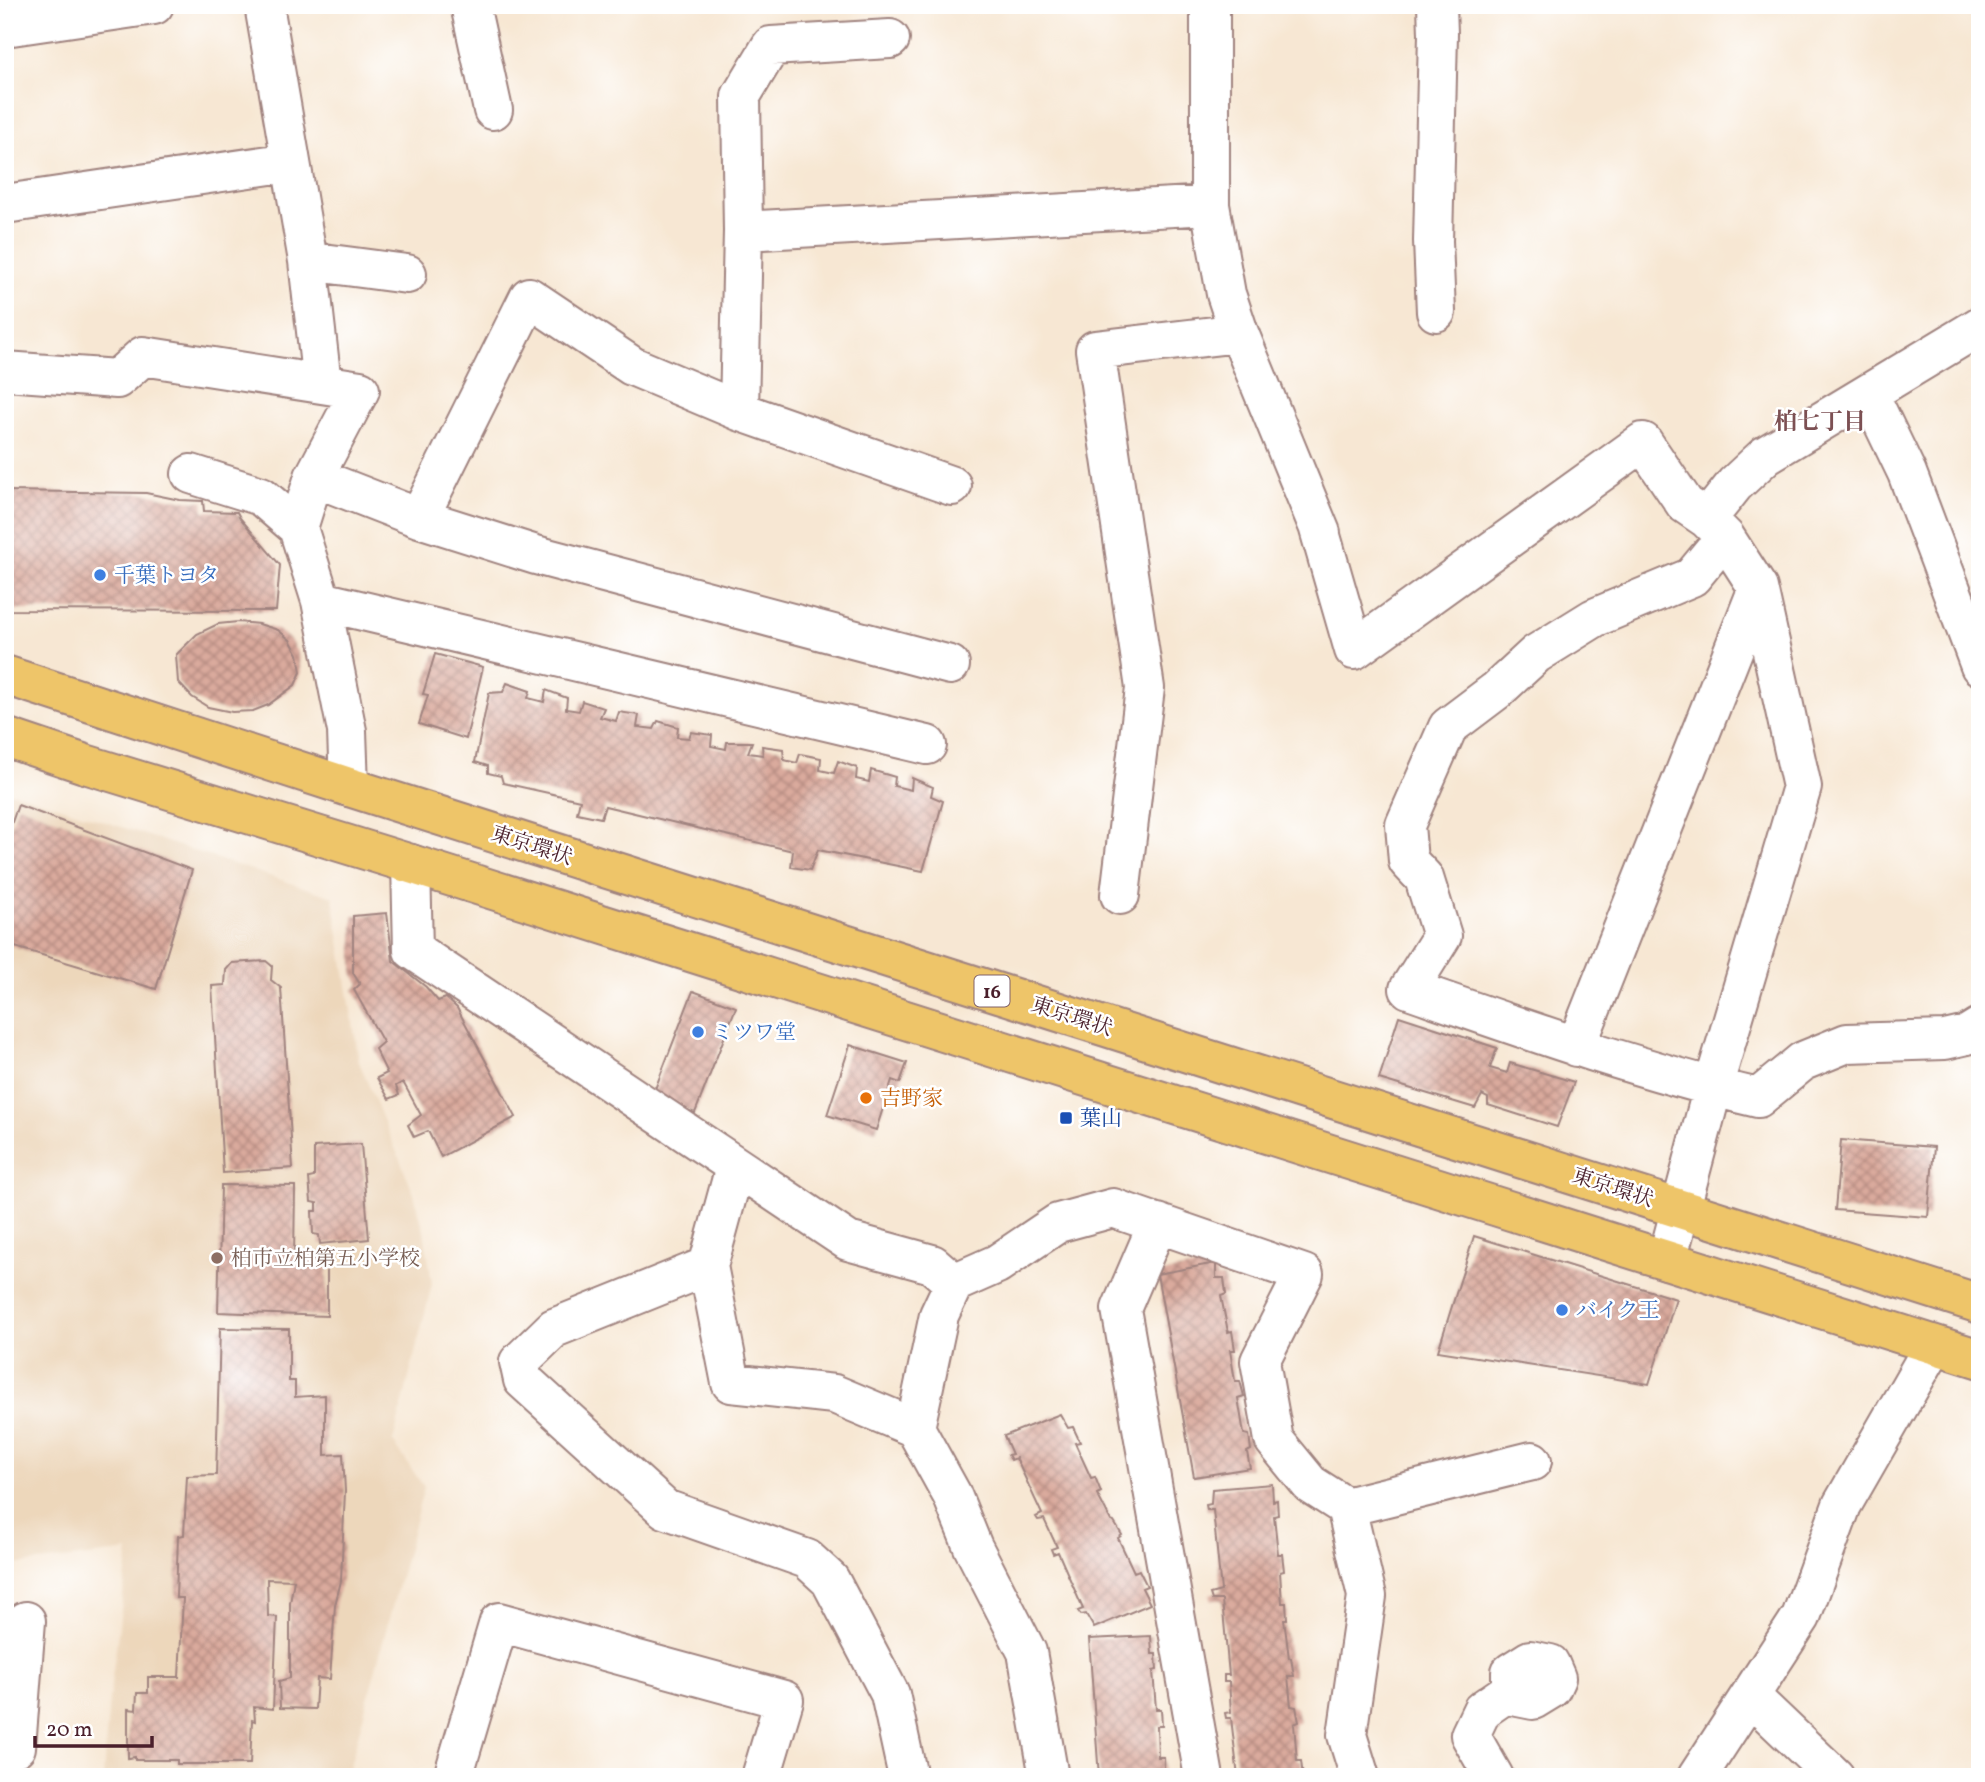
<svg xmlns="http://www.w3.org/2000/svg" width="1985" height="1782" font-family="Vollkorn,'Noto Serif JP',serif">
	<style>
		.built { fill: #edd7bb }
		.building { fill: url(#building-cross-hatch) }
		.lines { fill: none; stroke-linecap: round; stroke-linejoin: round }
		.minor-casing { stroke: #a0837f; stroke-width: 42 }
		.highway-casing { stroke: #a0837f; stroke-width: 42 }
		.minor { stroke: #fff; stroke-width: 38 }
		.highway { stroke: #eec569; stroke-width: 38 }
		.shop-dot { fill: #3f7fe0; stroke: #fff; stroke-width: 2.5 }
		.food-dot { fill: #e8710a; stroke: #fff; stroke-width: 2.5 }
		.transit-dot { fill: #1a4fb4; stroke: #fff; stroke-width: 2.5 }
		.education-dot { fill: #8d6e63; stroke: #fff; stroke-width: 2.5 }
		.labels { text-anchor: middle; stroke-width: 5; stroke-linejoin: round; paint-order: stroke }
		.shield { fill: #fff; stroke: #80626b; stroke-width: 2 }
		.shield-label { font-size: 19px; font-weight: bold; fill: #4a1f2b }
		.shop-label { font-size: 21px; fill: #366cbe; stroke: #fff; text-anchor: start }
		.street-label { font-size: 21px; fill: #4a1f2b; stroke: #fff }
		.food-label { font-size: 21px; fill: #c56008; stroke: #fff; text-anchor: start }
		.transit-label { font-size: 21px; fill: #164399; stroke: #fff; text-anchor: start }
		.education-label { font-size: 21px; fill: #785e54; stroke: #fff; text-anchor: start }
		.neighbourhood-label { font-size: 23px; font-weight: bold; fill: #7c5053; stroke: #fff }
	</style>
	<defs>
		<pattern id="building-cross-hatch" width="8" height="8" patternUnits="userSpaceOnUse" patternTransform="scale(1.75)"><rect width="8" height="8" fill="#daaa9d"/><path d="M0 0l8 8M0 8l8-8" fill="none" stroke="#b38a80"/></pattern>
	</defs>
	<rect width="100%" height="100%" fill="#fff"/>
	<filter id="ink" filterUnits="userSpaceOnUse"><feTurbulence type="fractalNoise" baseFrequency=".0143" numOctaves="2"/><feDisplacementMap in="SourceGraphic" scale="14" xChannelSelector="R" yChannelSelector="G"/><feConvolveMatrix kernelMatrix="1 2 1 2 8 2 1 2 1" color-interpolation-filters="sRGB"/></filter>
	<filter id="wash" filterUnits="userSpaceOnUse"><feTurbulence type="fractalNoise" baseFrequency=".00686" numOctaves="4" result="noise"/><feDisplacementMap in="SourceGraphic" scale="28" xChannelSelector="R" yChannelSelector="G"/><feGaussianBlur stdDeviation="1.57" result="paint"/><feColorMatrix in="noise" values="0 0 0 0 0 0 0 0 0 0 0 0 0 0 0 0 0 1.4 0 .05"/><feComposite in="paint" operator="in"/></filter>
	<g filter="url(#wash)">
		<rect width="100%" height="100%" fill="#f7e7d3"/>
		<path class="built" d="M5 791 27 796 333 897 359 1062 413 1191 424 1231 432 1284 393 1442 424 1487 347 1777H103L109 1700 129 1551 5 1566Z"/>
		<g id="blocks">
			<path class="building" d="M5 491 146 493 180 500 203 501 204 511 237 512 240 518 280 565 276 611 5 610Z
				M238 622 259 624 278 630 290 640 298 654 301 672 295 685 268 705 253 711 232 712 208 707 192 697 178 682 176 655 197 634 218 624Z
				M435 654 483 667 466 739 419 724 428 695 423 694Z
				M507 683 530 691 528 698 544 702 546 690 567 698 566 709 579 711 582 701 604 708 600 717 616 721 619 712 639 715 637 727 654 729 658 721 678 727 677 737 689 738 691 732 712 735 711 746 726 749 727 742H752L748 753 763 755 762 746 783 749 784 760 797 763 800 754 821 758 820 770 834 773 838 761 857 768 856 779 869 782 871 770 895 777 894 786 911 790 912 778 933 787 931 796 943 801 923 871 818 850 810 870 791 867 793 851 605 806 601 818 577 813 580 800 503 783 501 776 488 773V766L475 762 489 693 503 692Z
				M18 805 192 870 156 989 5 944V842Z
				M387 913 393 961 426 987 438 1001 446 998 457 1008 516 1117 441 1157 428 1131 414 1137 408 1125 421 1115 403 1082 396 1086 399 1095 389 1099 377 1078 387 1073 375 1049 383 1042 354 990 360 984 353 973V916Z
				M266 961 272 966 271 980 281 988 293 1168 223 1173 212 986 225 985 226 970 232 963Z
				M693 991 736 1007 695 1113 652 1097Z
				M1399 1016 1497 1048 1490 1068 1507 1073 1510 1063 1574 1082 1557 1127 1488 1105V1098L1482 1095 1475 1108 1379 1079Z
				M850 1045 907 1063 900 1083 892 1080 876 1130 827 1115Z
				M1841 1140 1934 1147 1928 1217 1835 1210Z
				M361 1144 369 1239 320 1244 319 1235 313 1234 312 1211H317V1203L311 1202 309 1178 314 1177V1147Z
				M221 1185 295 1186 294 1258 327 1260V1316L218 1312Z
				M1474 1236 1676 1299 1649 1384 1438 1351Z
				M1216 1263V1278H1224L1226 1294 1221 1296 1228 1332 1232 1331 1235 1350H1230L1235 1381H1240L1244 1396 1238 1398 1244 1434 1249 1435 1251 1450 1247 1452 1250 1468 1194 1477 1157 1274Z
				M220 1328 289 1329V1381H295V1397L325 1395V1455L343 1454 345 1491 341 1581 335 1605 330 1679 317 1678 315 1709 280 1708 279 1681 290 1678V1603L294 1580 267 1579 268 1616 277 1617 273 1709 254 1707 255 1721 252 1720 250 1764H177V1760H135V1757L128 1758V1709L136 1710 137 1693H148V1677H179L183 1598H176L178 1536 184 1535 187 1476 216 1475Z
				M1060 1414 1068 1428 1073 1427 1080 1442 1075 1443 1091 1478 1095 1477 1101 1492 1097 1494 1111 1521 1114 1522 1122 1535 1118 1538 1134 1572 1139 1570 1147 1586 1142 1588 1150 1604 1094 1628 1086 1614 1081 1615 1078 1611 1083 1609 1058 1552 1053 1554 1051 1549 1057 1547 1044 1519 1038 1520 1036 1517 1042 1514 1016 1458 1011 1460 1008 1455 1012 1454 1004 1436Z
				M1272 1484 1273 1501 1277 1500 1278 1515 1274 1516 1278 1554H1282L1284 1571 1280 1572 1282 1603H1286L1287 1619H1284L1289 1658H1291L1294 1676H1288L1291 1706 1296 1707 1299 1722 1294 1724 1297 1761H1301L1303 1777H1238L1231 1718H1226L1225 1713 1231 1712 1229 1682H1224V1675H1229L1222 1600H1212L1210 1594 1221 1591 1213 1510H1207L1206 1505 1211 1504 1212 1489Z
				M1151 1636 1152 1654H1156L1157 1670 1153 1671 1156 1709H1161L1162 1726H1157L1158 1757H1164V1773L1160 1775V1777H1099L1089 1639Z"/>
		</g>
	</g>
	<g filter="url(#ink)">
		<use href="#blocks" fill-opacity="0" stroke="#a0837f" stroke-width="2"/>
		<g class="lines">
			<defs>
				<path id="minor" d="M470 5 493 110
					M1210 5V205L1226 294 1239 333 1321 533 1319 529 1354 650 1643 442 1685 504 1707 519 1725 537 1758 588 1802 787 1713 1087 1667 1260
					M265 11 308 261 322 384
					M5 27 154 5
					M5 204 290 162
					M743 231 741 96 771 46 890 39
					M308 261 407 274
					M1436 312 1433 241 1438 34 1437 5
					M5 371 117 379 143 356 360 390 314 477 298 528
					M1869 394 1907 473 1980 666
					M739 411 743 231 1210 205
					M191 474 261 496 298 528 321 601 347 731 349 787
					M314 477 419 518 536 555 950 665
					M419 518 529 297 632 366 739 411 952 486
					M1707 519 1735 484 1766 455 1980 326
					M1725 537 1692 577 1594 618 1536 654 1497 690 1448 727 1405 825 1408 861 1424 878 1442 936 1409 989C1524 1029 1639 1070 1758 1098L1803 1061 1847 1043 1945 1040 1967 1035 1980 1027
					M321 601 927 745
					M411 864 413 950 848 1241 932 1264 954 1283
					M1120 895 1145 688 1095 350 1239 333
					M1576 1047 1758 588
					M735 1167 708 1266 731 1383 834 1394 915 1428
					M1158 1223 1121 1309 1204 1777
					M708 1266 554 1328 519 1362 523 1380 665 1509 807 1559 830 1580 890 1694 908 1777
					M1346 1507 1532 1461
					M1530 1660 1550 1664 1556 1678 1551 1689 1533 1700 1518 1697 1511 1690V1672Z
					M1750 1696 1835 1777
					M5 1748 16 1747 26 1621
					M453 1777 499 1622 784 1700 761 1777
					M1049 1777 1027 1652 973 1547 952 1495 915 1428 939 1315 954 1283 997 1264 1058 1223 1113 1208 1304 1274 1260 1361 1274 1440 1310 1484 1346 1507 1367 1596 1347 1735 1360 1777
					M1494 1777 1470 1735 1482 1710 1511 1690
					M1697 1777 1801 1617 1842 1505 1934 1345"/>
				<path id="highway" d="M5 675 349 787 1980 1304
					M5 737 85 764 411 864 1980 1359"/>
			</defs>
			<use href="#minor" class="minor-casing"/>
			<use href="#highway" class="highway-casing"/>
			<use href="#minor" class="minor"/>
			<use href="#highway" class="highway"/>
		</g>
	</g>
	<g class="shop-dot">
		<circle cx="100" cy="575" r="7"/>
		<circle cx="698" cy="1032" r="7"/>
		<circle cx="1562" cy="1310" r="7"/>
	</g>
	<circle class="food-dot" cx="866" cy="1098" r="7"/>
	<rect class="transit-dot" x="1059" y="1111" width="14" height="14" rx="3.5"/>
	<circle class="education-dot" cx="217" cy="1258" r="7"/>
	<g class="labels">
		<rect class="shield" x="974.5" y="975.5" width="35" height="31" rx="5"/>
		<g class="shield-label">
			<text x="992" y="998">16</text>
		</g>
		<g class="shop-label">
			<text x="114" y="582">千葉トヨタ</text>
			<text x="712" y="1039">ミツワ堂</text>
			<text x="1576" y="1317">バイク王</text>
		</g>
		<g class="street-label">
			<text transform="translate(532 845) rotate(18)" y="7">東京環状</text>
			<text transform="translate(1072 1016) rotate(18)" y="7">東京環状</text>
			<text transform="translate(1613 1187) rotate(18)" y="7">東京環状</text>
		</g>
		<g class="food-label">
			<text x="880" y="1105">吉野家</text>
		</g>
		<g class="transit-label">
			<text x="1080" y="1125">葉山</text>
		</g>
		<g class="education-label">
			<text x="231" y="1265">柏市立柏第五小学校</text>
		</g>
		<g class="neighbourhood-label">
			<text x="1820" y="429">柏七丁目</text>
		</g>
	</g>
	<rect width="1985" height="1782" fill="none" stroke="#fff" stroke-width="28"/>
	<path d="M35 1736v10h117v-10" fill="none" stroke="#4a1f2b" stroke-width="3.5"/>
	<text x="46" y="1736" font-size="21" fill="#4a1f2b" stroke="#ffffff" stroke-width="5" paint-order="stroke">20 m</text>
</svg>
